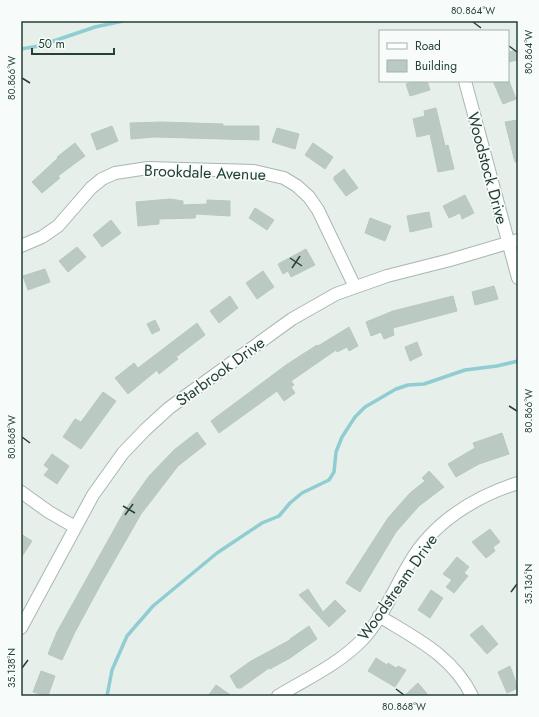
<svg xmlns="http://www.w3.org/2000/svg" width="539" height="717" font-family="Jost,sans-serif">
	<style>
		.lines { fill: none; stroke-linecap: round; stroke-linejoin: round }
		.stream { stroke: #90cdd2; stroke-width: 3.5 }
		.building { fill: #bbc9c3; stroke: #b8c8c0 }
		.minor-casing { stroke: #a8b7b1; stroke-width: 14 }
		.minor { stroke: #fff; stroke-width: 12 }
		.ticks { fill: none; stroke: #254137; stroke-width: 1.5 }
		.labels { text-anchor: middle; stroke-width: 3.5; stroke-linejoin: round; paint-order: stroke }
		.street-label { font-size: 16px; fill: #254137; stroke: #f7fbf9 }
		.neatline { fill: none; stroke: #254137; stroke-width: 1.5 }
		.ticks-label { font-size: 10px; text-anchor: middle; fill: #254137 }
	</style>
	<rect width="100%" height="100%" fill="#e6efea"/>
	<g class="lines">
		<path class="stream" d="M21 49 39 46 95 27 123 21
			M107 696 112 670 127 636 153 606 217 553 262 523 279 516 290 503 302 493 329 480 334 472 336 452 342 437 355 417 365 407 396 389 408 385 424 384 465 370 497 366 518 361"/>
	</g>
	<path class="building" d="M518 50V60L508 62V52Z
		M415 81H427L430 90 410 96 406 84Z
		M493 81H509L516 99 503 104Z
		M436 108 445 146 448 145 454 169 438 172 430 134 417 137 413 119 425 116 424 111Z
		M518 120V162H515L505 122Z
		M162 122 223 124V126H259V140L154 137 131 139 130 123Z
		M112 126 118 141 97 150 91 134Z
		M277 128 299 134 295 149 272 142Z
		M75 143 85 156 58 176 60 178 42 193 32 182 58 158 57 157Z
		M313 143 333 157 325 169 305 155Z
		M344 169 358 188 346 196 334 180V177Z
		M465 195 474 213 462 219 460 213 449 218 443 206Z
		M170 199 183 201V205L207 204V200L230 201V216L196 214 195 218 159 219V224L138 226 136 202Z
		M255 208 274 220 267 230 249 218Z
		M429 212 432 227 410 232 407 216Z
		M370 218 391 226 385 241 365 233Z
		M111 220 121 233 102 247 93 235Z
		M77 247 86 257 68 272 59 261Z
		M306 249 315 265 291 277 288 271 283 274 278 264Z
		M45 269 50 282 28 290 23 276Z
		M263 271 274 287 257 299 246 283Z
		M494 286 498 299 475 305 472 292Z
		M230 296 238 308 219 323 210 311Z
		M453 296 457 311 393 328 394 335 384 339 381 332 371 336 366 322 393 311Z
		M155 320 160 330 152 334 147 324Z
		M197 323 205 335 176 357 178 359 159 374 157 370 128 394 115 378 134 363 138 368Z
		M349 327 358 346 349 351 347 347 337 352 336 350 291 381 294 385 291 387 295 393 284 401 277 391 219 433 211 421 286 365 317 345 318 346Z
		M417 342 422 355 410 361 405 347Z
		M103 392 116 401 81 449 63 437 75 419 81 422Z
		M197 432 206 444 178 466 141 514 102 582 75 632 62 660 48 654 57 632 125 510 149 476 174 450Z
		M502 433 509 454 479 464 456 477 448 464 475 448 473 443Z
		M52 454 69 466 57 484 44 475 49 469 44 465Z
		M429 471 444 487 419 506 396 532 360 592 346 583 388 518 410 493 425 481 422 478Z
		M490 529 500 542 493 547 495 551 486 558 472 542Z
		M21 534 32 541 21 558Z
		M457 557 469 567 464 573 468 576 454 593 446 587 452 580 443 574Z
		M308 589 323 612 335 600 346 611 329 627 299 595Z
		M431 590 443 598 430 618 418 610Z
		M482 625 498 644 487 654 470 635Z
		M309 626 317 639 290 658 270 669 269 668 241 688H237L230 676 251 661 290 640V639Z
		M376 658 387 665 388 663 396 668 398 666 406 670 395 687 368 671Z
		M510 666 518 688 507 693 498 672Z
		M41 671 55 676 48 696 33 692Z
		M418 683 429 696H404Z
		M216 685 232 696H208Z"/>
	<g class="lines">
		<defs>
			<path id="minor" d="M465 81 518 278
				M21 246 42 237 58 226 91 188 102 179 115 173 148 168 254 171 284 178 297 186 309 197 318 210 355 287
				M21 492 49 512 75 527
				M379 616C415 638 453 656 472 696
				M21 628 93 495 123 453 145 430 169 408 292 319 336 294 387 276 450 260 518 240
				M278 696C308 678 339 664 363 639 383 617 394 589 409 564 432 523 474 497 518 483"/>
		</defs>
		<use href="#minor" class="minor-casing"/>
		<use href="#minor" class="minor"/>
	</g>
	<path class="ticks" d="M473 22 481 28M509 46 517 52M22 78 30 83M290 258 302 266M292 268 300 256M509 406 517 411M22 437 30 443M123 506 135 513M125 515 133 504M511 592 517 584M22 668 28 660M396 689 404 695"/>
	<g class="labels">
		<g class="street-label">
			<text transform="translate(488 168) rotate(75)" y="6">Woodstock Drive</text>
			<text transform="translate(205 172) rotate(2)" y="6">Brookdale Avenue</text>
			<text transform="translate(220 371) rotate(-36)" y="6">Starbrook Drive</text>
			<text transform="translate(397 587) rotate(-55)" y="6">Woodstream Drive</text>
		</g>
	</g>
	<rect width="539" height="717" fill="none" stroke="#f7fbf9" stroke-width="44"/>
	<rect x="379" y="30" width="130" height="52" fill="#f7fbf9" stroke="#a3b1ab"/>
	<rect x="387" y="43" width="20" height="6" fill="#ffffff" stroke="#a3b1ab"/>
	<text x="415" y="50" font-size="12" fill="#254137">Road</text>
	<rect x="387" y="60" width="20" height="12" fill="#bbc9c3" stroke="#a3b1ab"/>
	<text x="415" y="70" font-size="12" fill="#254137">Building</text>
	<path d="M32 48v6h82v-6" fill="none" stroke="#254137" stroke-width="2"/>
	<text x="38" y="48" font-size="12" fill="#254137" stroke="#f7fbf9" stroke-width="3" paint-order="stroke">50 m</text>
	<rect x="22" y="22" width="495" height="673" class="neatline"/>
	<g class="ticks-label">
		<text x="473" y="14">80.864°W</text>
		<text transform="translate(528 52) rotate(-90)" y="4">80.864°W</text>
		<text transform="translate(11 78) rotate(-90)" y="4">80.866°W</text>
		<text transform="translate(528 411) rotate(-90)" y="4">80.866°W</text>
		<text transform="translate(11 437) rotate(-90)" y="4">80.868°W</text>
		<text transform="translate(528 584) rotate(-90)" y="4">35.136°N</text>
		<text transform="translate(11 668) rotate(-90)" y="4">35.138°N</text>
		<text x="404" y="710">80.868°W</text>
	</g>
</svg>
